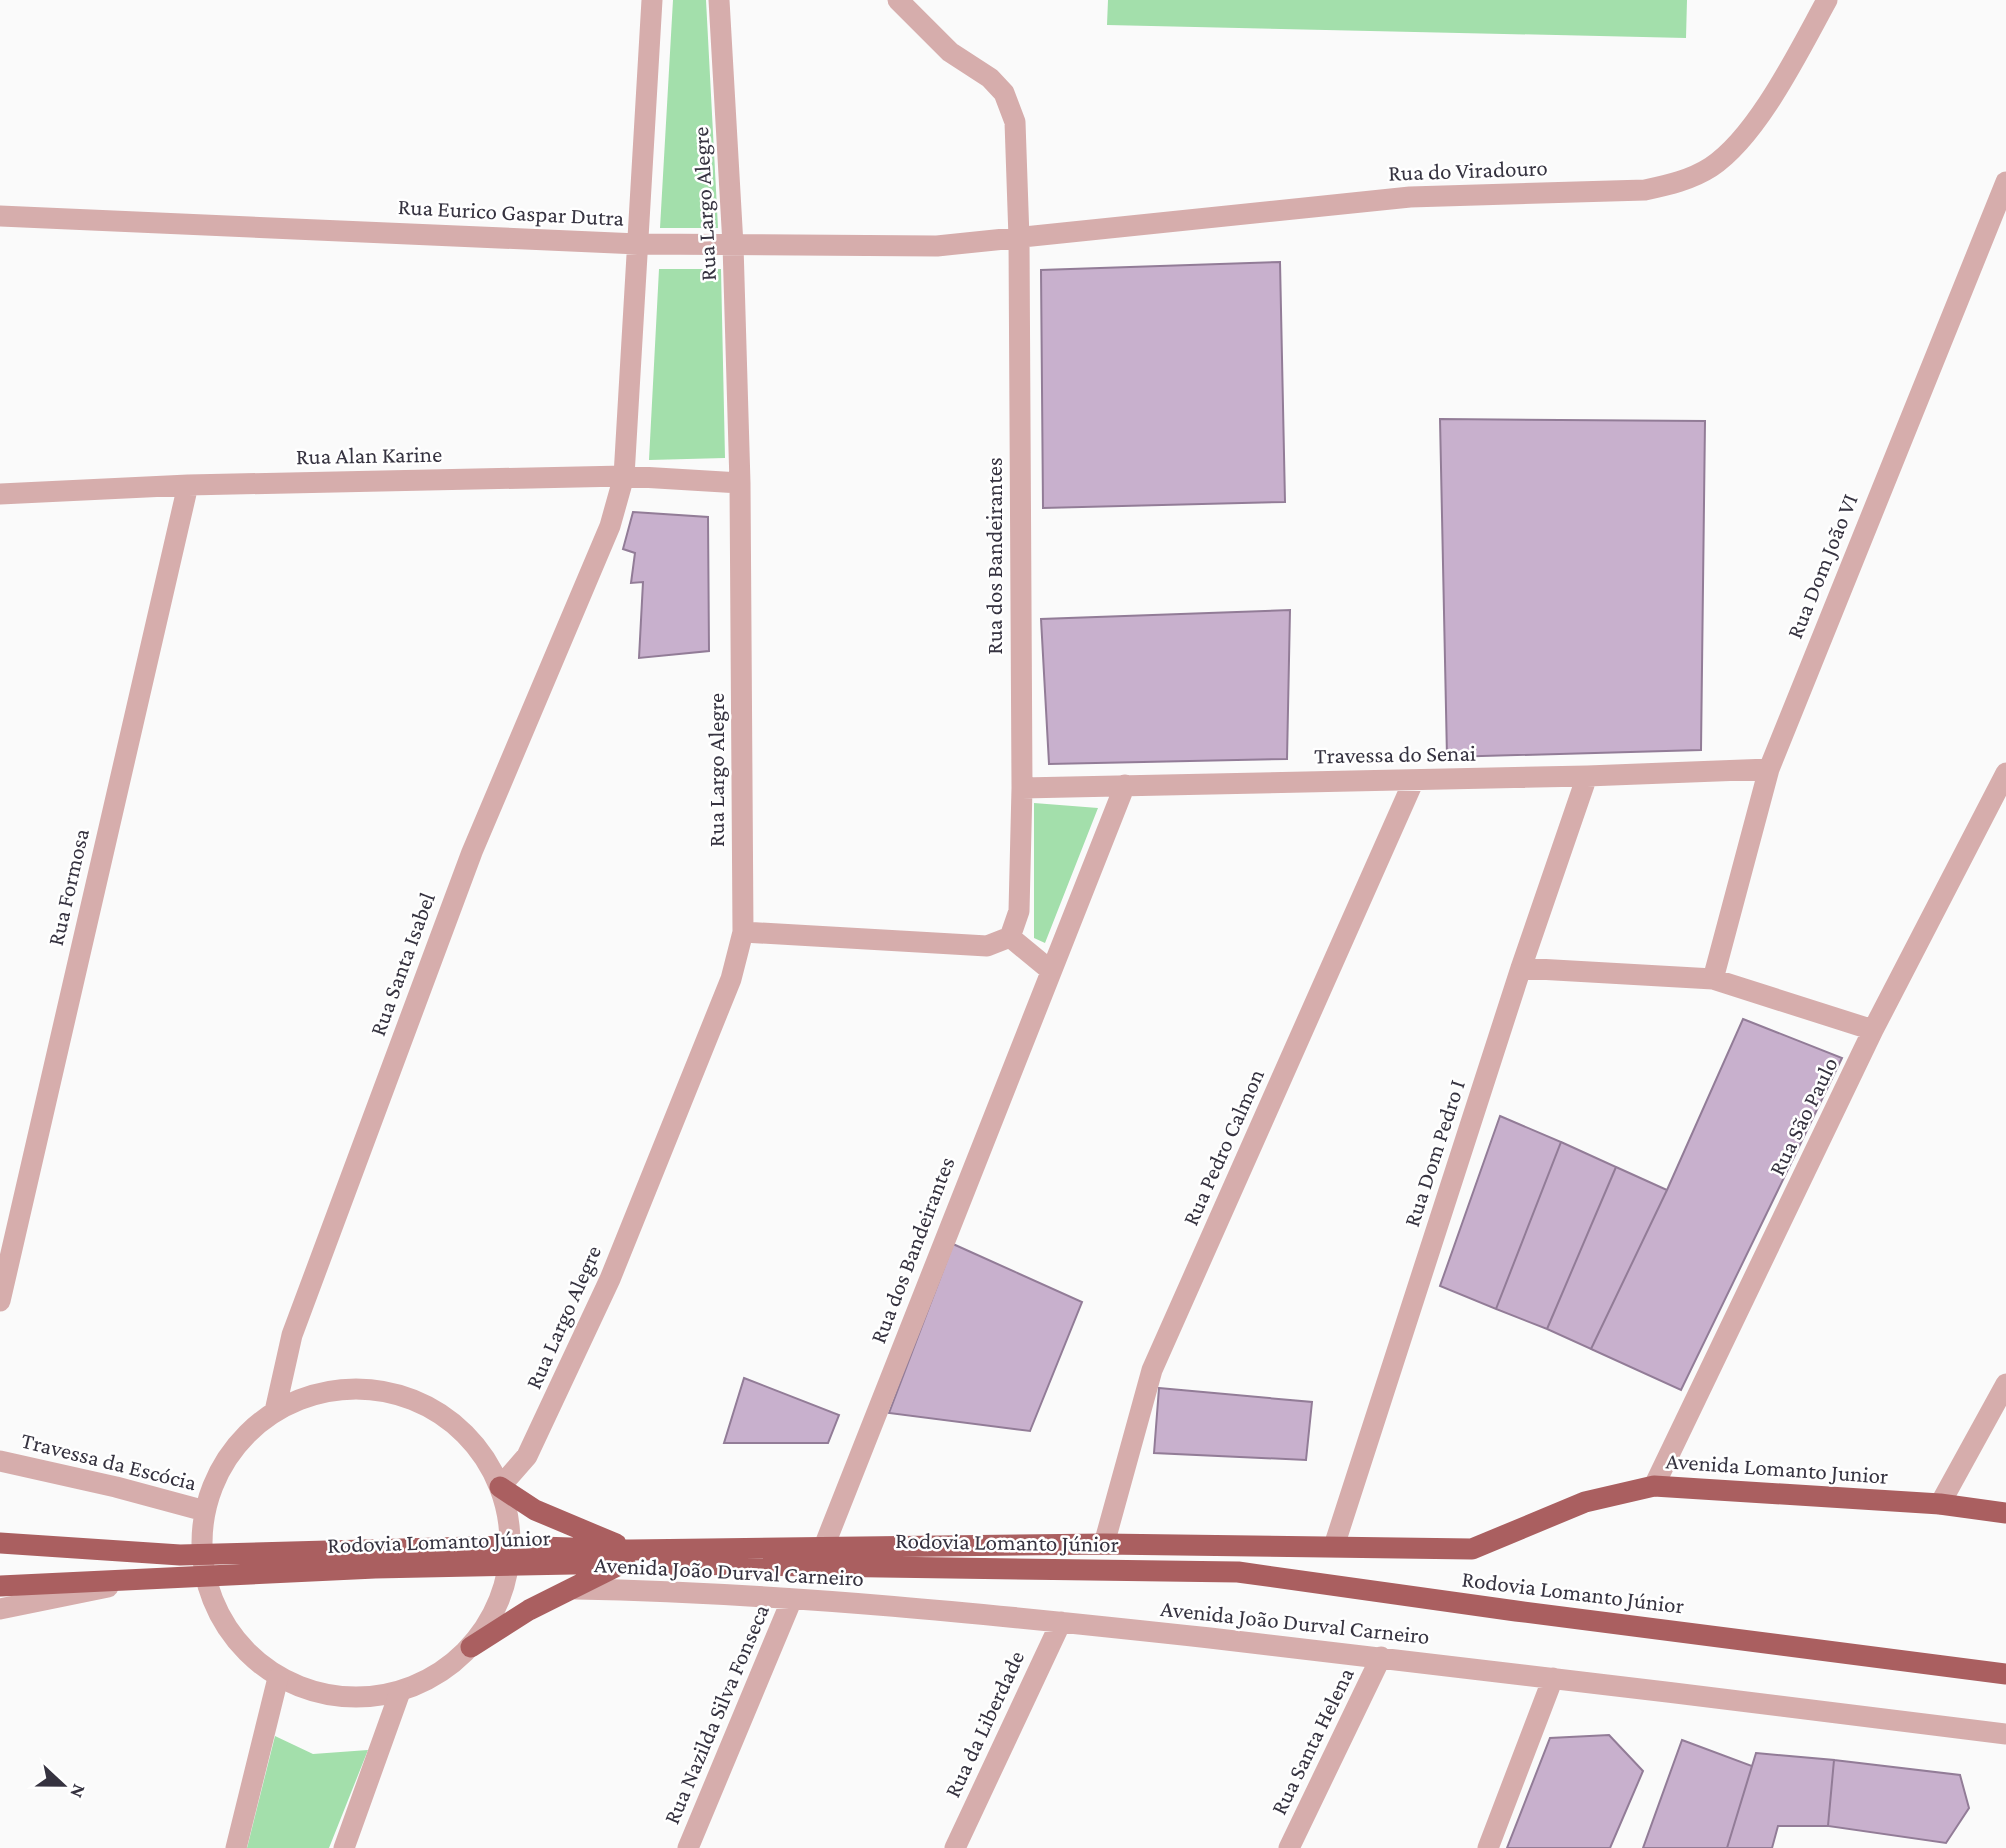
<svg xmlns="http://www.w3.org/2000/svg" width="2006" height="1848" font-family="'Crimson Pro',serif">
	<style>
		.green { fill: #a3dfab }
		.building { fill: #c8b0cd; stroke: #927c97; stroke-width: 2 }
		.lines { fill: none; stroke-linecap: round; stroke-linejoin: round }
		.minor { stroke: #d6adac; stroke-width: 21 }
		.tertiary { stroke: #d6adac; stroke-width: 21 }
		.trunk { stroke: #aa5f60; stroke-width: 21 }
		.labels { text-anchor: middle; stroke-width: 5; stroke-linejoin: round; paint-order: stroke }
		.street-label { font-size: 23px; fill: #363340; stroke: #fff }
	</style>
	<rect width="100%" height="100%" fill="#fafafa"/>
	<path class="green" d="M673 0H706L718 228H660Z
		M1108 0H1687L1686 38 1107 25Z
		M659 269H721L725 458 649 460Z
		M1034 803 1098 808 1045 943 1034 938Z
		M275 1736 313 1754 368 1750 329 1848H247Z"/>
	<path class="building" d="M1280 262 1285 502 1043 508 1041 270Z
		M1440 419 1705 421 1701 750 1447 757Z
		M633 512 708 517 709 651 639 658 643 582 631 583 635 553 623 549Z
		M1290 610 1287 759 1049 764 1041 619Z
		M1743 1019 1842 1058 1681 1390 1591 1349 1667 1190Z
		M1500 1116 1561 1142 1496 1309 1440 1286Z
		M1561 1142 1616 1167 1547 1329 1496 1309Z
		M1616 1167 1667 1190 1591 1349 1547 1329Z
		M953 1244 1082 1302 1030 1431 889 1413Z
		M744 1378 839 1415 828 1443H724Z
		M1159 1388 1312 1402 1306 1460 1154 1453Z
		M1609 1735 1643 1771 1610 1848H1507L1550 1738Z
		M1682 1740 1752 1766 1727 1848H1643Z
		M1756 1753 1834 1760 1828 1826H1778L1772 1848H1727Z
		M1834 1760 1960 1775 1969 1808 1946 1843 1828 1826Z"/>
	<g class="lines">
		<path class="minor" d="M898 0 950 52 990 78 1004 93 1015 122 1019 238 1022 788 1019 911 1010 937 1050 970
			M0 216 638 244 937 246 1410 197 1645 190C1668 185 1691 180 1711 167 1758 136 1800 49 1827 0
			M0 494 188 485 624 476 740 483
			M1022 788 1587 776 1769 769
			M743 932 987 946 1010 937
			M1521 968 1713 979 1873 1030
			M1713 979 1769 769 2006 182
			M0 1301 188 485
			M202 1543a154 154 0 1 1 308 0a154 154 0 1 1-308 0Z
			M275 1411 292 1335 472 852 610 526 624 476 652 0
			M0 1461 116 1487 205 1511
			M1654 1486 1873 1030 2006 773
			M500 1487 527 1456 610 1279 731 979 743 932 740 483 733 245 719 0
			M1940 1504 2006 1384
			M1104 1544 1152 1370 1414 780
			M1334 1546 1521 968 1587 776
			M823 1549 1125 785
			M576 1589C788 1593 999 1615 1210 1638 1475 1668 1741 1701 2006 1734
			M0 1609 108 1587
			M688 1848 792 1599
			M955 1848 1061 1622
			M1289 1848 1381 1657
			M1488 1848 1553 1678"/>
		<path class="tertiary" d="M236 1848 278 1678
			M344 1848 400 1692"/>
		<path class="trunk" d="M500 1487 535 1510 616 1544
			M0 1543 180 1555 510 1546 631 1550 1104 1544 1472 1549 1585 1502 1654 1486 1940 1504 2006 1513
			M668 1564 1238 1572 1516 1611 2006 1674
			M0 1586 375 1568 625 1563
			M471 1647 529 1610 619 1565"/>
	</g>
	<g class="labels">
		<g class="street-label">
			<text transform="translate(1468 170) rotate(-2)" y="8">Rua do Viradouro</text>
			<text transform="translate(704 204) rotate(-93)" y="8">Rua Largo Alegre</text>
			<text transform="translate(511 212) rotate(3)" y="8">Rua Eurico Gaspar Dutra</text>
			<text transform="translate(369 455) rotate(-1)" y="8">Rua Alan Karine</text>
			<text transform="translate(994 556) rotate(-90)" y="8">Rua dos Bandeirantes</text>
			<text transform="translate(1822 566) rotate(-68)" y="8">Rua Dom João VI</text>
			<text transform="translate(1395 754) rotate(-1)" y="8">Travessa do Senai</text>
			<text transform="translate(716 770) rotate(-90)" y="8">Rua Largo Alegre</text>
			<text transform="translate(68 887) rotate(-77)" y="8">Rua Formosa</text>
			<text transform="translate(402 964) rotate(-70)" y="8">Rua Santa Isabel</text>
			<text transform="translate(1803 1116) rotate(-64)" y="8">Rua São Paulo</text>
			<text transform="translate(1223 1147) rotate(-66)" y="8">Rua Pedro Calmon</text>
			<text transform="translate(1434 1153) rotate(-72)" y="8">Rua Dom Pedro I</text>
			<text transform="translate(912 1250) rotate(-69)" y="8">Rua dos Bandeirantes</text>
			<text transform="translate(563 1317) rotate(-66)" y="8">Rua Largo Alegre</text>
			<text transform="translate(109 1461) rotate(14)" y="8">Travessa da Escócia</text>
			<text transform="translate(1777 1468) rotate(4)" y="8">Avenida Lomanto Junior</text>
			<text transform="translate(439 1541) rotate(-2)" y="8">Rodovia Lomanto Júnior</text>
			<text transform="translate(1007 1542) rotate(1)" y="8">Rodovia Lomanto Júnior</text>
			<text transform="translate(729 1571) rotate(3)" y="8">Avenida João Durval Carneiro</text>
			<text transform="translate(1573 1592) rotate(7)" y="8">Rodovia Lomanto Júnior</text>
			<text transform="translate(1295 1622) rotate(6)" y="8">Avenida João Durval Carneiro</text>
			<text transform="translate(716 1714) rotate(-67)" y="8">Rua Nazilda Silva Fonseca</text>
			<text transform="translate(984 1724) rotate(-65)" y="8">Rua da Liberdade</text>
			<text transform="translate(1312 1741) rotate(-64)" y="8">Rua Santa Helena</text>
		</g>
	</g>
	<g transform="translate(63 1785) rotate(112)" stroke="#ffffff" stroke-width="5" paint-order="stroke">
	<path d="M0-5L12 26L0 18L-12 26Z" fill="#363340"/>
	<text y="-10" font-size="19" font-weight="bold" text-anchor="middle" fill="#363340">N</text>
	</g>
</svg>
